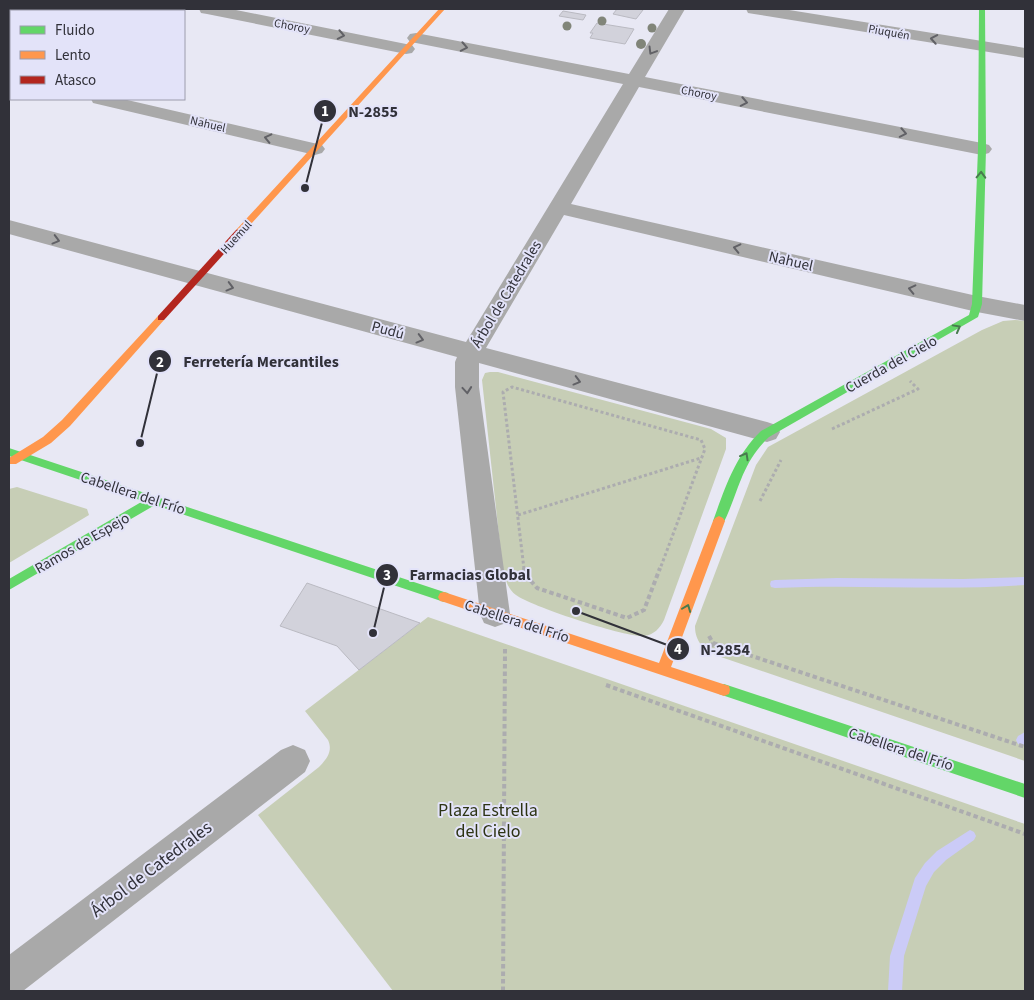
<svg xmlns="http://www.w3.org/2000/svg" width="1034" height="1000" font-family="'Source Sans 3',sans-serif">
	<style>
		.green { fill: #c7ceb6 }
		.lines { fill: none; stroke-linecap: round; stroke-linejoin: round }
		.stream { fill: #cbcbf7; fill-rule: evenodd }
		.building { fill: #d2d2db; stroke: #babac2 }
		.path-far1 { stroke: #acacaf; stroke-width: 3; stroke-dasharray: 3 2.5; stroke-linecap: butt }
		.path { stroke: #acacaf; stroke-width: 4; stroke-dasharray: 4.5 3; stroke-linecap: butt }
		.street { fill: #a9a9a9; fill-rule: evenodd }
		.fast { fill: #63d668; fill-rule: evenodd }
		.slow { fill: #ff974d; fill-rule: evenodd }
		.jam { fill: #b3261e; fill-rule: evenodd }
		.tree { fill: #818579 }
		.oneway { stroke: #616166 }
		.oneway2 { stroke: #487b4e }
		.labels { text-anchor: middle; stroke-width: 4; stroke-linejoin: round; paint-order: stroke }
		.far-street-label { font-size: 12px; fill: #313139; stroke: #e3e3f9 }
		.street-label { font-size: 15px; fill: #313139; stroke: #e3e3f9 }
		.near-park-label { font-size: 18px; fill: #2d3414; stroke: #e3e3f9 }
		.near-street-label { font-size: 18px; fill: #313139; stroke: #e3e3f9 }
		.leader { fill: none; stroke: #313139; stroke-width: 2 }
		.callout-dot { fill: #313139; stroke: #e3e3f9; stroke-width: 2 }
		.mark-label { font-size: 15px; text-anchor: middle; font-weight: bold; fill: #fff }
		.callout-label { font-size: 16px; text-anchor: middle; font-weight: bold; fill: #313139; stroke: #e3e3f9; stroke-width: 4; stroke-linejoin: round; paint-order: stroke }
	</style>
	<rect width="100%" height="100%" fill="#e8e8f4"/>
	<path class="green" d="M1015 320 1025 321V761L718 656C704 650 695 642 695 626L756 465 768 447 982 330 1003 321Z
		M490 372H498L711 429 726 438V449L664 620C660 628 654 635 644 636 627 638 530 606 516 595 508 589 506 581 503 572L482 380 485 373Z
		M17 487 87 509 89 515 9 563V489Z
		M428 617 1025 824V991H393L258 815 319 767C327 759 333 751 328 740L305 711Z"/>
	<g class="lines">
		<path class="stream" d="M1025 577V585C942 591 858 584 775 588L771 587 770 584 771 581 775 580 837 578 963 579Z
			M1025 732V744L1022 746 1018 744 1016 740 1018 736Z
			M970 830 974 832 976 836 974 840 946 860 934 872 926 886 904 956 902 991H888L890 956 915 878 925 863 937 851Z"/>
	</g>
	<path class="building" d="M617 9H639L643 10 636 19 613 14Z
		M563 11 586 15 583 20 559 16Z
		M597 23 634 29 625 44 590 38 593 33H590Z
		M307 583 420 623 359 670 337 646 280 626Z"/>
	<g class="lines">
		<path class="path-far1" d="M832 429 918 389 910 381
			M760 501 781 460
			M518 515 701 458
			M524 569 503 392 512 387 701 440 705 449 660 569"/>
		<path class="path" d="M524 568 525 574 537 588 627 618 644 610 660 568
			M709 636 713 643 709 652
			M713 643 1025 747
			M606 685 1025 834
			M503 991 505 648"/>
		<path class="street" d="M199 9H231L406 44 412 45 415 49 412 53 406 54 207 14 201 13Z
			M669 9H685L645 77 982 143 989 145 992 149 989 153 982 155 639 87 571 204 977 296 1025 305V321L977 312 564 215 486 348 767 422 776 425 780 432 776 439 767 442 479 363V387L510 614 506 623 495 627 484 623 480 614 455 387V362L457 357 9 234V220L466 342 623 84 416 43 410 42 407 38 410 34 416 33 629 74Z
			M746 9H783L1025 48V58L754 14 748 13Z
			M9 72H11V83H9Z
			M91 99H123L322 145 325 149 322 153 315 155 93 103Z
			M293 745 305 750 310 761 305 772 23 991H9V955L281 750Z"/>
		<path class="fast" d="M979 9H985L986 149 982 304 978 317 769 437C741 463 739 492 723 524H715L713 521C725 488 735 456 761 431L969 315 972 304 978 149Z
			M9 448 444 592 448 593 450 597 448 601 444 602 155 505 9 590V579L143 501 9 456Z
			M724 684 1025 784V798L719 694 718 690 719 686Z"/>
		<path class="slow" d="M439 9H445L242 234H236V230Z
			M161 315 164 316V320L70 426 51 443 16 464H9V458L43 437 62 420 158 316Z
			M719 516 723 518 725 521 671 667 729 686 730 690 729 694 724 696 444 602 440 601 438 597 440 593 444 592 659 663 713 521 715 518Z"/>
		<path class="jam" d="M239 229 243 232 242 234 164 320H158V316L236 230Z"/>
	</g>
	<g class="tree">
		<circle cx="602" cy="21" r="4.5"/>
		<circle cx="567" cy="26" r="4.5"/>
		<circle cx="652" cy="28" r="4.5"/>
		<circle cx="641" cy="44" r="5"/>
	</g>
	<defs><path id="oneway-chevron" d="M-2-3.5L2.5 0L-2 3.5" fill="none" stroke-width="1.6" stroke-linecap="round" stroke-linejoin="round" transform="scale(1.25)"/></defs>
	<g class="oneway">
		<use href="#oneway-chevron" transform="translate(341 35) rotate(11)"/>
		<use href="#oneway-chevron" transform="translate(934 39) rotate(-170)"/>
		<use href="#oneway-chevron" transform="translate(464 47) rotate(11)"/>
		<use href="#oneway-chevron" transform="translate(652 51) rotate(121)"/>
		<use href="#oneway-chevron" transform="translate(744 102) rotate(11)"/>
		<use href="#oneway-chevron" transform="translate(903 133) rotate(11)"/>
		<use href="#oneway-chevron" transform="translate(268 138) rotate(-167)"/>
		<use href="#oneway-chevron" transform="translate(56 240) rotate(15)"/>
		<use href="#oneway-chevron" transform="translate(737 248) rotate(-167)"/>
		<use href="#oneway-chevron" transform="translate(230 287) rotate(15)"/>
		<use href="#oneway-chevron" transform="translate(912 289) rotate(-167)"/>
		<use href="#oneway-chevron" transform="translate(420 339) rotate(15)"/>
		<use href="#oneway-chevron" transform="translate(577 381) rotate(15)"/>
		<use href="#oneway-chevron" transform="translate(467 390) rotate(85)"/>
	</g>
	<g class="oneway2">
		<use href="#oneway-chevron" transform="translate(981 175) rotate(-88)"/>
		<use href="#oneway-chevron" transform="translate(957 328) rotate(-29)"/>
		<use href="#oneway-chevron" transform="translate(745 456) rotate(-61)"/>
		<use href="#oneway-chevron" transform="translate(687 608) rotate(-69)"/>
	</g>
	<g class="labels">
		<g class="far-street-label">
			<text transform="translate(292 26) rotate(11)" y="4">Choroy</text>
			<text transform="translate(889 32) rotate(10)" y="4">Piuquén</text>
			<text transform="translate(699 93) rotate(11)" y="4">Choroy</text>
			<text transform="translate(208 124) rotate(13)" y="4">Nahuel</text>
			<text transform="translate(236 237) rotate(-48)" y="4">Huemul</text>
		</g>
		<g class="street-label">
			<text transform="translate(791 261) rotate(13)" y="5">Nahuel</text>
			<text transform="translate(506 294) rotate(-59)" y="5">Árbol de Catedrales</text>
			<text transform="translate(388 330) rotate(15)" y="5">Pudú</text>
			<text transform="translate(891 364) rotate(-29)" y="5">Cuerda del Cielo</text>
			<text transform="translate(133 493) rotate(18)" y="5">Cabellera del Frío</text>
			<text transform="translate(82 543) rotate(-30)" y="5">Ramos de Espejo</text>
			<text transform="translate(517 621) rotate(18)" y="5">Cabellera del Frío</text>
			<text transform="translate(901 749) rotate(18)" y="5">Cabellera del Frío</text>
		</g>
		<g class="near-park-label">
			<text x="488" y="816">Plaza Estrella<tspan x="488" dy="21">del Cielo</tspan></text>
		</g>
		<g class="near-street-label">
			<text transform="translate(151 869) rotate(-37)" y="6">Árbol de Catedrales</text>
		</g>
	</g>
	<path class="leader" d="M305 188L325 111M140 443L160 361M373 633L387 575M576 611L678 649"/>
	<g class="callout-dot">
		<circle cx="305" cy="188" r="5"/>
		<circle cx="140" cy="443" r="5"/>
		<circle cx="373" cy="633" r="5"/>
		<circle cx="576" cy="611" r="5"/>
		<circle cx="325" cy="111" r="12"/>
		<circle cx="160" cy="361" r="12"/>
		<circle cx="387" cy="575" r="12"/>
		<circle cx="678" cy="649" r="12"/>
	</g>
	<g class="mark-label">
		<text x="325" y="116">1</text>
		<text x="160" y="367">2</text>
		<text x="387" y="580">3</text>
		<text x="678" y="654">4</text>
	</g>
	<g class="callout-label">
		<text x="373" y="117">N-2855</text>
		<text x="261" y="367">Ferretería Mercantiles</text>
		<text x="470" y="580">Farmacias Global</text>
		<text x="725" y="655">N-2854</text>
	</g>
	<rect width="1034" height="1000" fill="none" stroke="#313139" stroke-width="20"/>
	<rect x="10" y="10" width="175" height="90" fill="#e3e3f9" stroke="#9c9cac"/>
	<rect x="20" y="26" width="25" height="8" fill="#63d668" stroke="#9c9cac"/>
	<text x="55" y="35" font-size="15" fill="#313139">Fluido</text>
	<rect x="20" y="51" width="25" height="8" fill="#ff974d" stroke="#9c9cac"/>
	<text x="55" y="60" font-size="15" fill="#313139">Lento</text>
	<rect x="20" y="76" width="25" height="8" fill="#b3261e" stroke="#9c9cac"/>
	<text x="55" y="85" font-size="15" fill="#313139">Atasco</text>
</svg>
